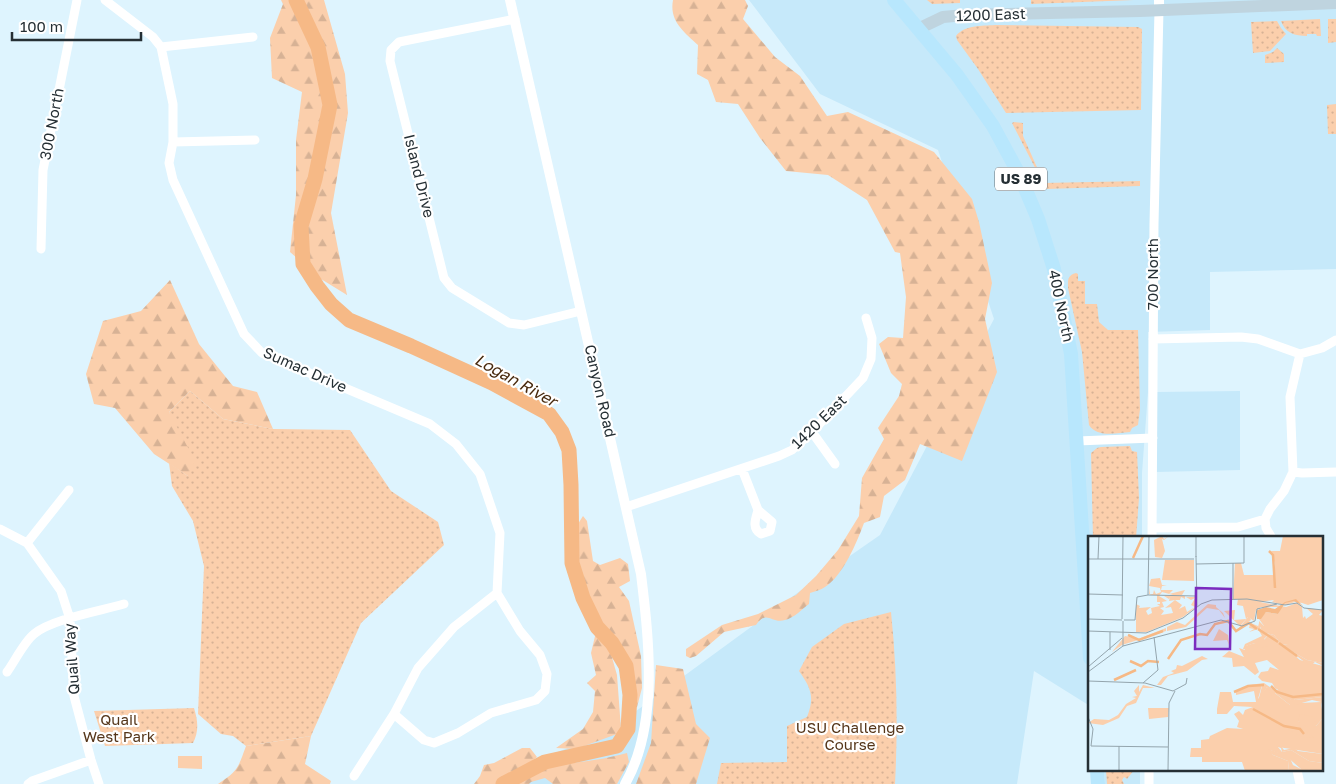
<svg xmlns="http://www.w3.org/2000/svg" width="1336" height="784" font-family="'Golos Text',sans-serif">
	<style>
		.built { fill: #c6e9fa }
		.green { fill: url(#green-dots) }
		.forest { fill: url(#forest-firs) }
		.pitch { fill: #fbcfac }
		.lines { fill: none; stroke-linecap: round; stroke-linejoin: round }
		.river { stroke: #f6b986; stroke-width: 15 }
		.minor { stroke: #fff; stroke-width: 9 }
		.tertiary { stroke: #fff; stroke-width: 10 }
		.secondary { stroke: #bfd4df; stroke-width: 12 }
		.primary { stroke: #b8e7fd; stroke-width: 14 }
		.labels { text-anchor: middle; stroke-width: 4.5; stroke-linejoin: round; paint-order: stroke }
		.shield { fill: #fff; stroke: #666d71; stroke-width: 1 }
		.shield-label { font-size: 14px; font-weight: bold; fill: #252f34 }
		.street-label { font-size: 15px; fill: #252f34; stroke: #fff }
		.park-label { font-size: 15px; fill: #55361a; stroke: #fff }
		.water-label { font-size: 16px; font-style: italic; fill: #482a0e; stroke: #fff }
		.inset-river { fill: none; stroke: #f6b986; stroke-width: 2.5 }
		.inset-road { fill: none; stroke: #94a5ad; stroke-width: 1 }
		.view { fill: #7b2cbf; fill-opacity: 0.15; stroke: #7b2cbf; stroke-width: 2.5 }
		.inset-edge { fill: none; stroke: #252f34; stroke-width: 2.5 }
	</style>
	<defs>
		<pattern id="green-dots" width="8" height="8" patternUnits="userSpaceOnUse" patternTransform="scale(1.25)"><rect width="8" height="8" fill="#fbcfac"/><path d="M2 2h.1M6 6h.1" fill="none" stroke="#d7b295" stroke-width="1.8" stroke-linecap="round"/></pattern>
		<pattern id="forest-firs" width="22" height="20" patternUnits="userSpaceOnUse" patternTransform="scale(1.25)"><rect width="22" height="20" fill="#fbcfac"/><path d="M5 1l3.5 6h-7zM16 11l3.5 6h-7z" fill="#d7b295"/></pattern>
	</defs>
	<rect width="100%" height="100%" fill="#def4fe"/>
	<path class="built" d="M749 0H1336V269L1210 272V330L1148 332V392L1142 473V538H1090V706L1034 671 1017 784H476L606 733 811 583 880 535 994 319 938 150 820 94Z
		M1240 391V470L1156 472 1157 392Z
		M1104 770H1140V784H1105Z"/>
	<path class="green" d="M927 0H960V3L932 4Z
		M1031 0H1134L1031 4Z
		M1320 19 1321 36H1317L1316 34H1307V36C1295 36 1285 33 1281 21Z
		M1328 19H1336V42L1328 43Z
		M1277 21 1281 28 1286 34 1270 51 1253 53 1251 22Z
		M995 25 1138 27 1142 29 1141 110 1006 113 978 69 957 40 956 36C964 25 982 26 995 25Z
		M1277 48 1284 54V62L1265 63V55L1273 52Z
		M1336 104V134H1328L1327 105Z
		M1014 122 1023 123V136L1044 183 1140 181V186L1046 189 1012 123Z
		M1076 273 1078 274V281H1085V304H1097L1099 322 1108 330H1138L1140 409 1138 425 1132 428 1130 432C1117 433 1097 438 1089 425L1082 352 1068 288C1068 281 1067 275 1076 273Z
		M190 391 223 419 273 429 350 430 391 491 438 522 444 545 361 623 311 736 246 746 233 736 221 734 198 714 204 566 193 521 172 486 169 463 188 476 169 412Z
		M1130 446 1132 451 1137 452 1139 498 1136 538H1093L1091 453 1097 448 1101 447Z
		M891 612C897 669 898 726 895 784H717L721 763 787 762V726L807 717C815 697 811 688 799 671L812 647 844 624Z
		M194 708C198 721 199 731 193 743L105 746 94 711Z
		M1106 770H1134L1127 779 1124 777 1122 780 1124 784H1107Z"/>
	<path class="forest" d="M281 0H324L345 74 348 113 331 213 347 295 321 279 290 252 296 195V140L302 92 272 78 270 38 283 4Z
		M673 0H745L748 6 743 19 775 57 800 76 827 116 848 112 934 152 972 199 979 222 992 283 985 319 997 372 962 461 920 444 905 480 884 496 880 517 864 523C857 542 843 576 825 587 821 590 815 591 810 593L809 604C802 609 794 618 785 620 771 624 767 609 756 625L724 632 696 656 690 658 686 656V649L722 625 758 614 796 595 816 576 838 550 859 516 862 478 884 439 878 428 899 396 902 384 891 373 879 344 888 337 903 338 906 297 900 253 895 252 867 200 828 175 786 171 760 138 738 104 716 102 708 80 697 74 698 45C684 32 669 21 673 0Z
		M170 280 199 344 233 386 257 392 273 429 223 419 190 391 169 412 195 461 188 476 154 454 115 408 94 404 86 374 103 321 141 311Z
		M583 516 587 521 593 561 600 565 620 558 628 564 630 581 619 587 629 601 641 656 642 688 637 707 633 708C630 703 629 665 628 656L614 652 611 654 617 675 621 729 617 734 576 749 556 748 583 729 593 712 595 691 587 683 596 675 591 653 596 632 604 629 592 607 578 565 576 527Z
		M656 665 683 669 696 724 710 738 696 784H636L651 743Z
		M311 736 305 764 331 781 330 784H218C238 771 238 768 246 746Z
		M522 748H530L537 757 521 771C556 763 592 763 627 753L629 762 617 784H553L545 778 531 782 529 784H474L480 776 484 765 494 763Z"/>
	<path class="pitch" d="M178 756H202V769L178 768Z"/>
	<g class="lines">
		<path class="river" d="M296 0 318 47 330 105 315 179 301 226 303 264 317 286 331 304 349 320 411 346 492 383 549 414 562 432 569 450 571 485 572 563 583 598 597 627 612 643 626 666 630 695 628 729 617 746 545 762 503 784"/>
		<path class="minor" d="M105 0 153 37 161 47 173 104V142L169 163 173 180 244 334 262 353 430 424 456 444 480 474 500 533 497 593 454 627 418 668 394 714 354 776
			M515 19 399 42 391 50 390 61 444 278 452 288 509 323 524 325 581 311
			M161 47 253 37
			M173 142 255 140
			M41 249 43 170 77 0
			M1153 339 1241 337 1258 339 1300 354 1322 348 1336 340
			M812 432 835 464
			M1077 441 1153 438
			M742 469 758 510
			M1293 472 1302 473 1336 472
			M626 507 779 456 792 450 812 432 863 378 871 359 872 338 866 318
			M758 510 772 522 770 531 761 534C751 528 756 518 758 510Z
			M1152 528 1238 527 1265 519
			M0 529 27 543 61 591 70 619 74 696 91 760 99 784
			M1152 538 1154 224 1159 10
			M1272 538 1266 528 1265 519 1270 509 1284 491 1293 472 1290 397 1300 354
			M27 543 69 490
			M7 672C15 661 24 642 34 634 52 619 100 611 124 604
			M394 714 424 740 434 743 458 733 491 713 536 700 545 691 547 674 540 655 520 631 497 593
			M1297 770 1300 784
			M28 784 32 781 91 760
			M1149 784V770"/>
		<path class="tertiary" d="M510 0 641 574C649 640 659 725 625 784
			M1159 10V0"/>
		<path class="secondary" d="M918 29 943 17 965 15 1140 11 1336 3"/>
		<path class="primary" d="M894 0 957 75 993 126 1019 174 1038 219 1054 269 1071 354 1090 658
			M1097 770 1098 784"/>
	</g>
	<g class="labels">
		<rect class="shield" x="995" y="167.5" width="52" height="23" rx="4"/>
		<g class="shield-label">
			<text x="1021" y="184">US 89</text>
		</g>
		<g class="street-label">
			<text transform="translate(991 15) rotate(-2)" y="5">1200 East</text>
			<text transform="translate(52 124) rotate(-79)" y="5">300 North</text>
			<text transform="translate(419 176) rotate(76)" y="5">Island Drive</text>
			<text transform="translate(1153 274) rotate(-90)" y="5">700 North</text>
			<text transform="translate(1061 306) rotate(78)" y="5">400 North</text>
			<text transform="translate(305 370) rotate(24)" y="5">Sumac Drive</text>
			<text transform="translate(600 391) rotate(77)" y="5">Canyon Road</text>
			<text transform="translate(819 422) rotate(-44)" y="5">1420 East</text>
			<text transform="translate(72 659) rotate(-94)" y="5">Quail Way</text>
		</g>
		<g class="park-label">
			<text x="119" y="725">Quail<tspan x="119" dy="17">West Park</tspan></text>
			<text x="850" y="733">USU Challenge<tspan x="850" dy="17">Course</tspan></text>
		</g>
		<g class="water-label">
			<text transform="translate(516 380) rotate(29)" y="6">Logan River</text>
		</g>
	</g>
	<g transform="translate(1088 536)">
		<rect width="235" height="235" fill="#def4fe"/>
		<path d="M195 0H235V64L220 69 214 67 207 66 197 69 184 66 186 64 172 66 198 71 209 67 214 71 215 82 217 80 218 83 225 78 218 72 235 74 231 79 235 80V127L219 124 200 113V109L193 108 186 99 174 96 172 90H176L171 83 178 76 190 78 193 71H173L168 74 166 85 160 81 152 90 136 75 147 74 146 84 158 83 155 70 149 69 150 63H145L147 27H153L156 39H185L187 28 183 15H192ZM72 42 74 49H79L74 50 73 54H85L81 58 97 54 94 59H85L97 60V63L93 61 92 64H87L94 69 91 73 97 70 99 76 107 71 103 69 107 62 103 64 98 61H108V71L95 81 59 96H48V68L52 70 51 72 63 71 58 75 60 79 64 77 63 72 72 70 69 68H72V66L69 63 72 66H69V59H64L61 58V51L62 58H65L66 54 68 58 73 56 72 52 61 50 63 43ZM74 56 85 59 76 60 81 63 82 61 81 65 87 64 77 72 83 71 85 77 73 79 76 75 72 72 76 71 74 66 79 65 71 60ZM131 93 140 99 141 109 139 104 125 105ZM181 98 212 124 235 130V161L207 164 187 152 184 147 174 145 170 141 173 136 180 135 182 131 191 134 179 124 167 127 171 136 167 139 156 130 145 131 144 122 134 121 141 115 156 121 151 112 157 114V110L167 107 182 110 176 104ZM161 149H174L170 163 179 151 202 169V163L212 167 233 166 235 182 228 190 225 187 210 185 234 193 235 218 190 211 194 216 203 214 221 225 235 227V233H213L198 220 182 214 185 219 200 225 201 235H157L154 226H114V221H102L103 212H113V204L121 203 122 200 139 192 155 193 149 191 151 185 146 178 151 175 155 179 157 174 165 171 146 170 139 178H129V173L132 156H143L145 166H168L166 155 148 159V155Z" fill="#fbcfac" fill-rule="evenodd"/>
		<path d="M120 68 128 69V71L135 77 137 82 131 74 119 72 98 91 79 95V91L89 86 97 89ZM161 80 163 84 160 86 170 90V87L171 91V85L176 90 172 91 174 96 186 99 193 108 200 109V113L219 124 235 127V130L227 126 222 130 210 121 207 122 181 98 176 103 183 110 170 112 167 107 158 110 161 114 155 113 157 108 174 100 170 93 161 96 166 93 161 92 162 88 150 93ZM78 92V95L34 109 24 116 37 100 50 103ZM114 120 120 123 114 124 99 135 80 140 73 149H69L75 141 86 137 83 135 88 133 89 129 94 130ZM176 147 186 154H196L207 164 235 161V173L233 166 224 164 207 169 202 163V169L187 157 184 160 179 151 170 166 174 150 161 149ZM51 149V156L55 149 67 152H55L48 167 39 170 31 182 15 189 0 187 6 183 21 184 30 179 38 168 48 162 44 161 49 160 46 155ZM212 178 226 181 228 190 235 182V199L233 194H224L210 185ZM199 190H211L226 202 214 201 199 193ZM185 209 193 210 196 214 206 212 210 215 235 218V227L221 225 203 214 194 216 193 212ZM180 213 201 220 205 229 213 233 233 232 235 235H201L200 225 185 219Z" fill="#fbcfac"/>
		<path d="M77 24H106V45L74 44ZM60 172H81L80 181 61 183Z" fill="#fbcfac"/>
		<path d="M74 0 76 3 81 0 76 4 74 3 77 15 74 22 67 21 66 4Z" fill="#fbcfac"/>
		<path d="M208 63 215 70 206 65 197 67 190 78 178 76 173 83H169V74L178 71 187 73 197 66Z" fill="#f6b986"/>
		<path class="inset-river" d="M181 15 185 19 187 52M45 22 55 0M170 93 190 106M40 99 51 104 75 95M191 107 209 120M80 123 93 104 112 98 119 99 127 88 140 85 148 95 161 87 169 93M42 125 53 130 60 125 71 126M26 144 48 134M183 150 189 156 205 161 235 158M146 156 160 150 176 149M165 173 196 190 212 193 216 198"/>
		<path class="inset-road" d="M108 0V21M108 20 109 71M0 23H106M10 23 11 0M108 28 156 27V0M0 58 35 59M60 59 108 60M145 63V27M0 83 34 84M34 83 35 0M36 84H47L49 61 60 59 61 0M0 95 58 97 95 82 113 68 124 64 159 63 197 69 209 67 216 72 235 74M35 110 133 84 154 90 167 85 169 73 189 68M22 114V96M0 131 34 102M0 136 35 110V85M0 145 57 147 85 155 98 148 99 142M55 147 70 134 66 101M0 181 5 193 3 210 80 211M31 235V210M80 235 81 167 87 155"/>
		<path class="view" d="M108 52 143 53 142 113H107Z"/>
		<rect width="235" height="235" class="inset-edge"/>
	</g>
	<path d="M12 32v8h129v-8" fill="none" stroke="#252f34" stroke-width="2.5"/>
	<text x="20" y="32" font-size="15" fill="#252f34" stroke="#ffffff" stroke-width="4" paint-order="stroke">100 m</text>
</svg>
